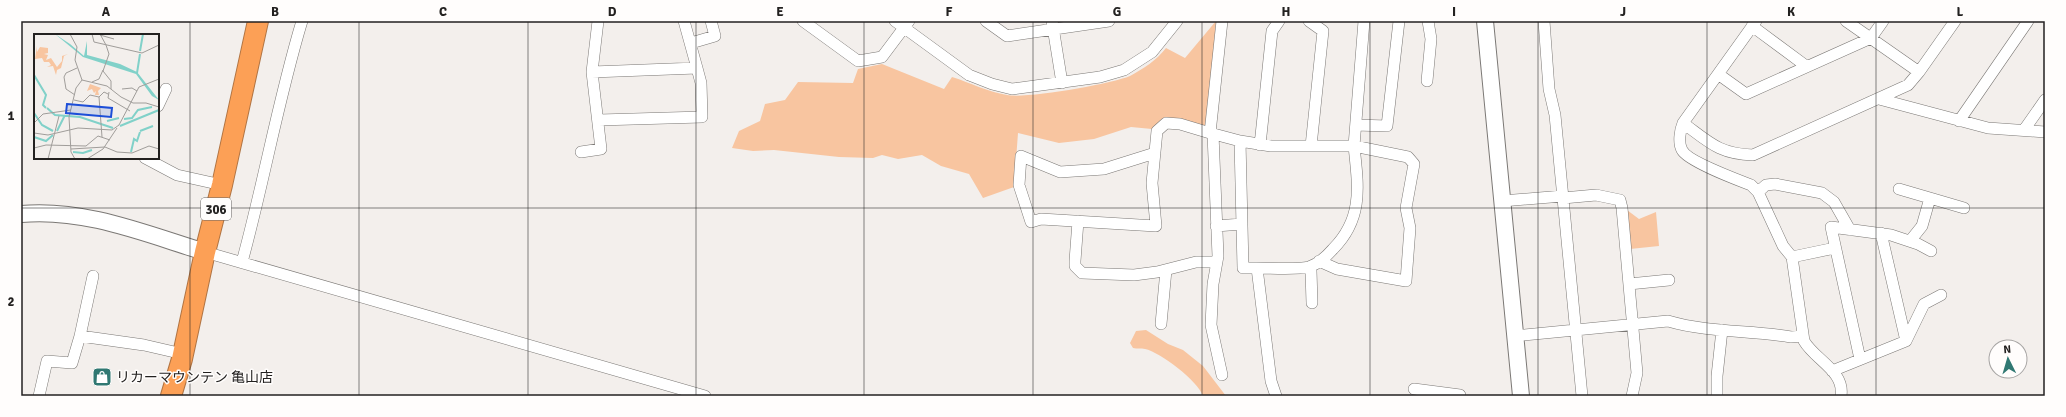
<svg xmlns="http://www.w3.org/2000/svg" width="2066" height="417" font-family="Signika,'Noto Sans JP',sans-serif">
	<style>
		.green { fill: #f8c5a0 }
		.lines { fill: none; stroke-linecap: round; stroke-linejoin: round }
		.street-casing { stroke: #7b7875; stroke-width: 12 }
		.secondary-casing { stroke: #7b7875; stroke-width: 18 }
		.highway-casing { stroke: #b07443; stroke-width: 22 }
		.street { stroke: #fff; stroke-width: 11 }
		.secondary { stroke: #fff; stroke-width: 16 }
		.highway { stroke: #fca056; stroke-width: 20 }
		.grid { fill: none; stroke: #232120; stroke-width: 1; stroke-opacity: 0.55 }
		.labels { text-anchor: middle; stroke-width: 3; stroke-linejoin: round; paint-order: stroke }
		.shield { fill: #fffdfc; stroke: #656362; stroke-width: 1 }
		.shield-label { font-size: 13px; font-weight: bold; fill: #232120 }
		.poi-label { font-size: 14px; fill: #232120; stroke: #fffdfc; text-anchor: start }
		.inset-river { fill: none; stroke: #81d1c9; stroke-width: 2 }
		.inset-road { fill: none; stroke: #a09d9a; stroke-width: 1 }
		.view { fill: #1d4ed8; fill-opacity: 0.15; stroke: #1d4ed8; stroke-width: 2 }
		.inset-edge { fill: none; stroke: #232120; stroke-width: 2 }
		.neatline { fill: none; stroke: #232120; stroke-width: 1.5 }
		.grid-label { font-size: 13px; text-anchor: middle; font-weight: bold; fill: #232120 }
	</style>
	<rect width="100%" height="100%" fill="#f3efec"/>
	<path class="green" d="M1216 21 1207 124 1204 128 1181 119H1162L1152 129 1131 127 1094 139 1059 143 1018 133 1014 187 983 198 969 174 941 166 922 155 898 159 882 155 873 158 839 157 774 150 753 151 732 148 739 131 760 121 765 104 785 100 798 82 853 83 858 69 882 64 944 89 952 77C971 83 988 92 1007 95 1026 99 1111 84 1130 76 1143 69 1157 60 1166 48L1185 58Z
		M1627 210 1639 219 1656 212 1659 246 1630 249Z
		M1146 330 1168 344 1183 350 1203 366 1226 396H1203C1198 381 1160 352 1145 349 1141 348 1137 349 1133 348L1130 343 1136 331Z"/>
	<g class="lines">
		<defs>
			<path id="street" d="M803 21 858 61 882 57 909 21
				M895 21 969 75 992 84 1012 89 1100 77 1124 70 1152 52 1177 21
				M986 21 1007 36 1109 21
				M1052 21 1062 83
				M1222 21 1210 133 1240 141 1271 146H1354L1364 21
				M1309 21 1323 31 1311 146
				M1544 21 1549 89 1555 115 1582 396
				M1756 21 1683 123C1680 130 1678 143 1682 150 1687 161 1738 180 1751 185L1758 192 1783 246 1792 257 1804 341C1815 360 1845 371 1841 396
				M1846 21 1919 72
				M1752 26 1806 66
				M691 43 715 36 711 21
				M592 72 598 21
				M1718 74 1746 94 1871 38 1883 21
				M1427 81 1431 39 1428 21
				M1879 99 1988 128 2045 132
				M158 106 166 89
				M599 120 702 117 701 83 697 68
				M1959 121 2028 21
				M1683 123C1709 142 1719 154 1753 155L1908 85 1919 72 1955 21
				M1356 125 1387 126 1399 21
				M2024 130 2045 100
				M1213 134 1218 256 1213 284 1211 325 1222 375
				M1240 141 1243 268H1257L1271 381 1276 396
				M1260 145 1272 31 1279 21
				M581 152 601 149 592 72 697 68 684 21
				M1155 153 1104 169 1060 172 1021 156 1019 185 1031 222 1041 219 1156 226 1152 183 1157 131 1166 123 1180 124 1210 133
				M145 158 177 175 222 185
				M1899 189 1964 208
				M1758 192 1766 185 1775 184 1822 193 1834 202 1850 230
				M1563 198 1596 195 1620 200 1622 208 1637 373 1632 396
				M1502 201 1563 196
				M1078 221 1075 261V266L1082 273 1134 275 1157 272 1196 262H1217
				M1216 226 1242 224
				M1881 233 1906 341
				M1910 241 1922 226 1930 198
				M205 252 705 396
				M1792 257 1835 248
				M242 262C264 182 278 100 302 21
				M1309 267 1311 271 1312 303
				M1257 268C1271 268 1296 270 1309 267 1318 264 1327 256 1333 249 1364 218 1358 185 1354 146L1408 157 1414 164 1406 208 1410 228 1406 281 1337 269 1319 261
				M93 276 80 336 144 345 183 354
				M1629 284 1669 280
				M1161 324 1166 270
				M1514 336 1668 321C1709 333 1751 330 1791 337L1803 336
				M1860 359 1831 227 1891 235 1918 244 1931 251
				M1832 371 1906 341 1924 304 1941 295
				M1414 389 1460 395
				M39 396 47 361 72 363 80 336
				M1717 396V376L1722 330"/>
			<path id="secondary" d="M1485 21 1521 396
				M21 214C84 208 146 234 205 252"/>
			<path id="highway" d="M171 396 182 359 205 252 222 185 258 21"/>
		</defs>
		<use href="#street" class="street-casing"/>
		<use href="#secondary" class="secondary-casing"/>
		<use href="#highway" class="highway-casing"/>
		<use href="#street" class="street"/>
		<use href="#secondary" class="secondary"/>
		<use href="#highway" class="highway"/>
	</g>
	<path class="grid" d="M190 21V396M359 21V396M528 21V396M696 21V396M864 21V396M1033 21V396M1202 21V396M1370 21V396M1538 21V396M1707 21V396M1876 21V396M21 208H2045"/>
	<defs>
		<symbol id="shop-square" viewBox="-11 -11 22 22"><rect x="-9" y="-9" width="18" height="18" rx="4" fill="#307872" stroke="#fffdfc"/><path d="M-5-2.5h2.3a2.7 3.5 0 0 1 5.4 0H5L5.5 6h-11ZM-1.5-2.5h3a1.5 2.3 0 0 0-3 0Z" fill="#fff"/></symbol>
	</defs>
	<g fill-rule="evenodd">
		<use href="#shop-square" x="91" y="366" width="22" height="22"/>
	</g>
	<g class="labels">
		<rect class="shield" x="201" y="198" width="30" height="22" rx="3"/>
		<g class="shield-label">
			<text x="216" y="214">306</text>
		</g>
		<g class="poi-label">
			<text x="116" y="382">リカーマウンテン 亀山店</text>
		</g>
	</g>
	<g transform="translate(34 34)">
		<rect width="125" height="125" fill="#f3efec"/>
		<path d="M3 12V18L6 13 14 14V19L10 20 14 21 12 26 17 24 23 33 28 27V22L34 20 30 22 27 34 23 36 22 41 19 32 13 33 17 31 15 28H10L8 24 1 25ZM56 50 67 54 64 57 65 61H61L62 57 60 59 58 55 53 57Z" fill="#f8c5a0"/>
		<path d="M21 0 36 10 50 22 53 7V21L86 30 103 38 125 66 118 62 102 40 49 23Z" fill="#81d1c9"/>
		<path class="inset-river" d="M106 17 109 0M103 39 106 20M0 41 12 61 9 71 12 74M13 74 21 81 46 83 79 94M0 79 8 91 19 97M90 85 98 84 104 76 118 73M73 87 85 84M86 92 125 76M23 97 31 81M106 97 119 92M0 103 12 107 19 101M39 118 49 119 58 116M97 118 100 105 103 107 106 98"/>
		<path class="inset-road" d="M36 0 43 13 41 26 48 46 42 54 35 83 37 118 41 125M58 0 60 8 108 19 125 11M66 0 72 11M66 1 80 5M72 11 75 20 69 37 77 47V55M48 46 73 52 87 63 99 69H112L125 73M58 48 65 45 69 36M88 55 98 54 103 57M75 58 74 64 96 77M41 61 32 55 30 43 32 39 43 34M65 63 68 103M40 66 49 68 56 61 65 63 70 58 74 60M0 89 9 80 37 76M0 99 14 101 44 94 78 96 85 91 105 53 125 45M71 113 83 118 98 119 115 112 125 115M0 114 12 111 52 112 64 102 76 106M37 115 71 113M14 125 25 82M40 125H53M53 125 69 115 83 94"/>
		<path class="view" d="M33 70 78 74 77 83 32 79Z"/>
		<rect width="125" height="125" class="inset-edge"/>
	</g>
	<rect width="2066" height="417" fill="none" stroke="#fffdfc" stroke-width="44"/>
	<g transform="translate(2008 359) rotate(355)"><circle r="19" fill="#fffdfc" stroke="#a7a5a4"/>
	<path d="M0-3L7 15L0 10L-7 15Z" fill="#307872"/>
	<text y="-6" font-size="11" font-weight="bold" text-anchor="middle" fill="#232120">N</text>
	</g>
	<rect x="22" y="22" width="2022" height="373" class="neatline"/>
	<g class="grid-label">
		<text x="106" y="16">A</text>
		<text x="275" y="16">B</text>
		<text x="443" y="16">C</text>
		<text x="612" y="16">D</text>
		<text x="780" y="16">E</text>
		<text x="949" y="16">F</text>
		<text x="1117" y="16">G</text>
		<text x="1286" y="16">H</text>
		<text x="1454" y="16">I</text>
		<text x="1623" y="16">J</text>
		<text x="1791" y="16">K</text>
		<text x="1960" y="16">L</text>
		<text x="11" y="120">1</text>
		<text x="11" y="306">2</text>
	</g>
</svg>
